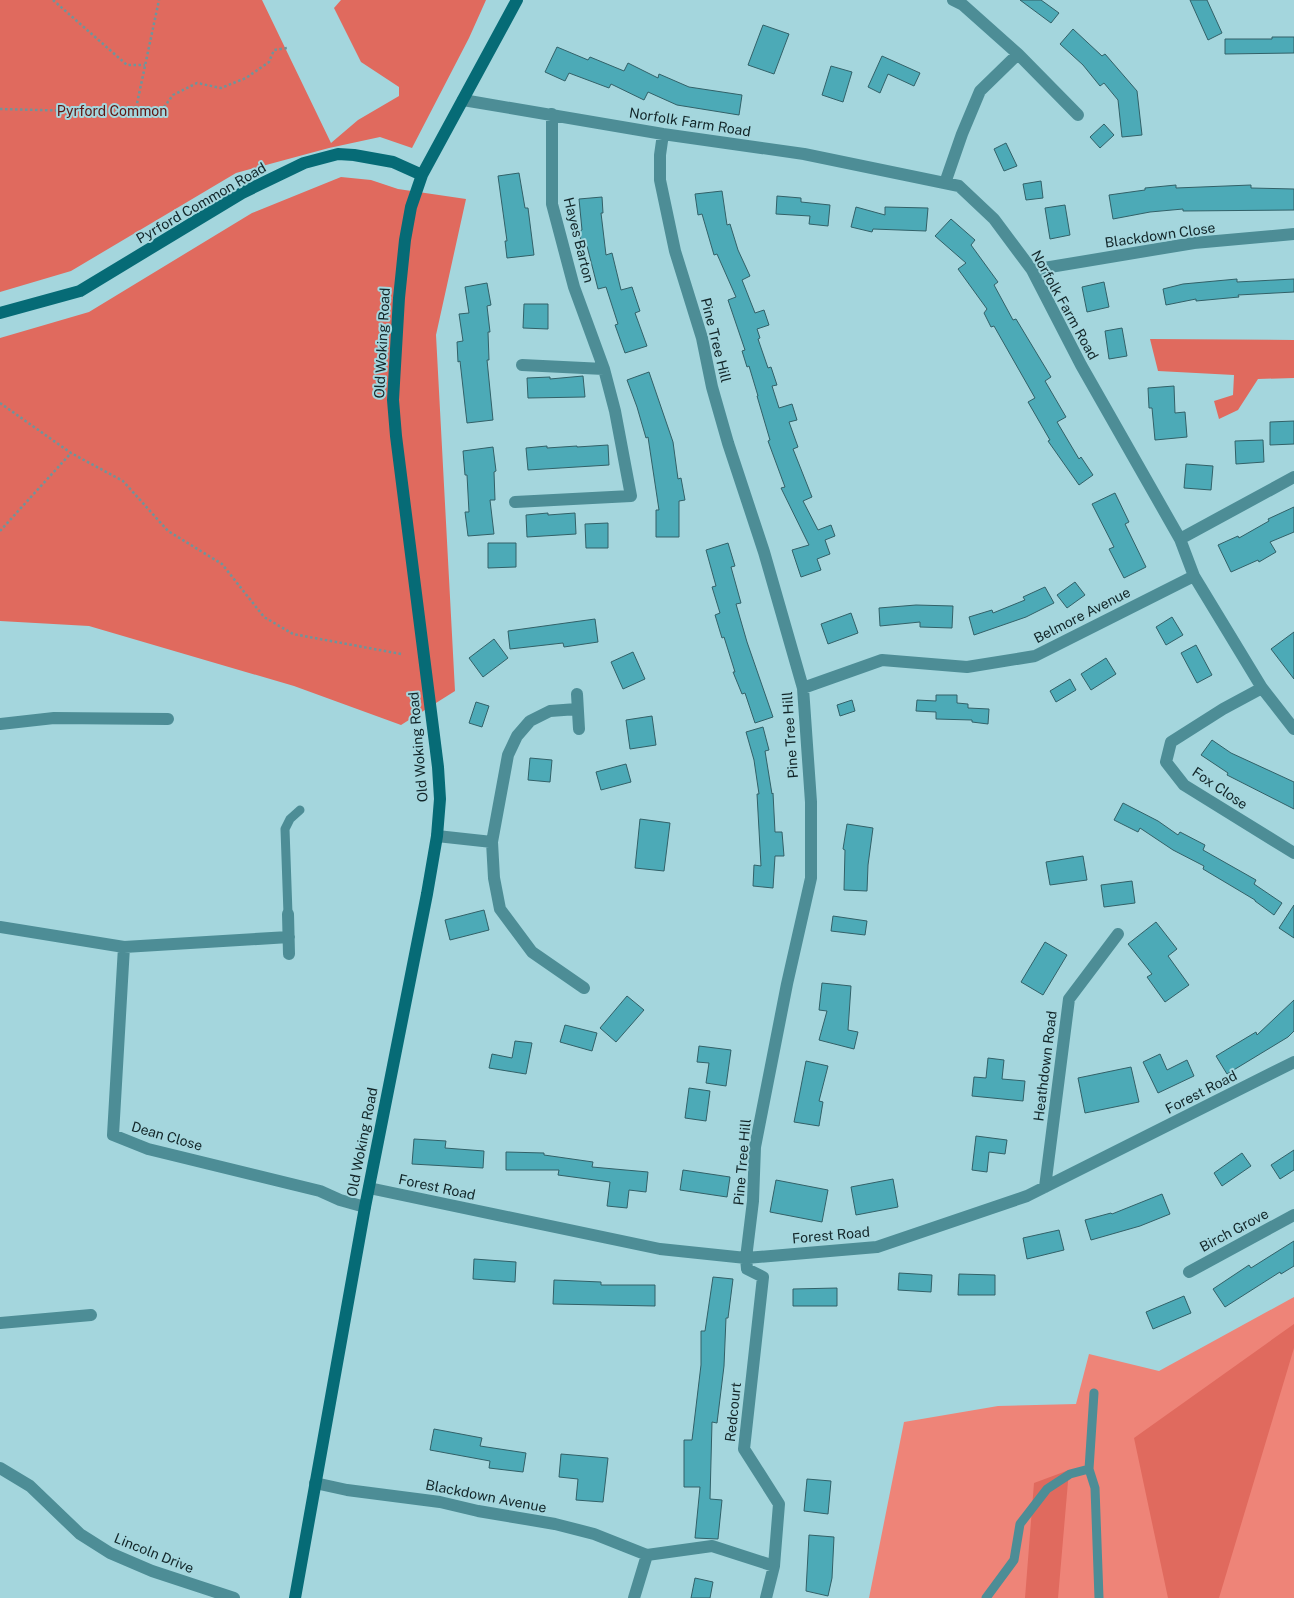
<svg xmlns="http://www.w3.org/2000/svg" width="1294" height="1598" font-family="'Public Sans',sans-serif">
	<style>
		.green { fill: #ee8478 }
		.forest { fill: #e06a5e }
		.building { fill: #4caab7; stroke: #326168 }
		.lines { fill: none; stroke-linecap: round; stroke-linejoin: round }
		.path { stroke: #6e959b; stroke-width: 2.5; stroke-dasharray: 2.5 2.5; stroke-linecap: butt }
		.lane { stroke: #4d8d96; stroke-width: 9 }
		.street { stroke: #4d8d96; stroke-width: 12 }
		.secondary { stroke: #066b76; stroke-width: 12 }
		.labels { text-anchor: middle; stroke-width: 4; stroke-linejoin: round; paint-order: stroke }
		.park-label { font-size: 14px; fill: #5f1511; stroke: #a4d6dd }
		.street-label { font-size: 14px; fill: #122629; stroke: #a4d6dd }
	</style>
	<rect width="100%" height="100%" fill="#a4d6dd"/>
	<path class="green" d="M1294 1297V1598H869L904 1422 998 1406 1076 1404 1089 1354 1159 1371Z"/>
	<path class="forest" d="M0 0H262L331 143 358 120 399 96V87L361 62 334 8 341 0H486L469 38 412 148 380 137 329 148 236 173 71 271 0 292Z
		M341 177 371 180 398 189 466 199 436 335 455 691 401 725 294 686 89 626 0 621V338L89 312 252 213Z
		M1150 339 1294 340V378L1258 379 1238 410 1219 419 1214 401 1233 395 1234 375 1158 371Z
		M1294 1324V1348L1219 1598H1168L1134 1438Z
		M1069 1470 1058 1598H1025L1034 1483Z"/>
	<path class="building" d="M1020 0H1041L1059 13 1051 23Z
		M1190 0H1207L1222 33 1208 40Z
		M763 25 789 34 774 74 748 65Z
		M1073 29 1102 56 1105 54 1137 91 1142 135 1122 137 1118 100 1104 83 1100 86 1083 65 1060 44Z
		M1272 37H1294V53L1225 54V39H1272Z
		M557 47 588 60 590 57 624 71 628 63 658 78 659 74 689 87 742 95 739 115 677 105 648 92 644 100 611 84 609 88 569 73 565 81 545 72Z
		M882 56 920 73 914 86 888 74 880 93 868 87Z
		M831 66 852 72 843 102 822 95Z
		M1104 124 1114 135 1100 148 1090 137Z
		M1006 143 1017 166 1004 171 994 149Z
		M519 173 525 208H528L534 255 507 258 505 241H507L498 176Z
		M1041 181 1043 198 1026 200 1023 184Z
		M1176 185V188L1251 185V188L1294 189V210L1183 211V209L1150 212 1113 219 1109 195 1145 190V188Z
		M722 191 727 225 730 224 738 250 750 276 742 280 755 313 764 310 769 325 757 329 760 338 758 339 768 368 771 367 777 385 772 386 779 408 792 404 797 420 789 422 798 447 793 449 812 497 803 501 818 530 831 525 835 536 825 540 830 554 817 559 821 570 801 577 792 550 809 545 781 488 785 487 768 441 770 440 757 396H758L749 366 747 367 742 351 745 350 728 300 736 297 717 254 714 255 702 214 698 215 695 194Z
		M777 196 801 198V202L830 205 828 226 809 224 810 216 776 214Z
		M602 197 603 213H601L606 255 612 253 621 290 632 287 640 311 635 313 647 346 625 353 615 325 618 324 606 287 598 289 587 246 582 247 579 231 582 230 579 199Z
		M1065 205 1070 235 1050 239 1045 208Z
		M856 207 885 215V207L928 208 926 231 873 229 872 232 851 227Z
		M951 219 975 240 971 245 998 282 994 285 1013 320 1016 319 1051 377 1045 381 1066 417 1057 422 1079 459 1081 457 1093 475 1079 485 1048 441 1050 440 1028 402 1035 398 994 326 991 327 984 313 987 309 958 269 966 263 935 236Z
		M1237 279V282L1294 279V292L1238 295 1239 297 1196 301V299L1166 305 1163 289 1183 284Z
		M1104 282 1109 307 1087 312 1082 287Z
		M487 283 491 305 487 306 490 332H488L489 360H487L493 420 467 423 460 361 458 362 457 342 463 341 459 314 469 313 465 287Z
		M524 304H548V329L523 328Z
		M1122 328 1127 356 1109 359 1105 331Z
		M649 372 673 442 678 479 681 478 685 500 679 501V537H656V510H659L648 437 646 438 637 407 627 380Z
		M583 376 585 397 528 398 527 378 550 377V379Z
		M1174 386 1175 413 1185 412 1187 437 1155 440 1152 408H1149L1148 388Z
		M1294 421V444L1270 445V422Z
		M1263 440 1264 462 1236 464 1235 441Z
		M608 445 609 465 528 470 526 448 547 446V448L577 446V447Z
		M493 447 496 471 494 472 495 500H490L494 534 468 536 465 512H469L467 475H465L463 451Z
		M1186 464 1213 466 1211 490 1184 488Z
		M1115 493 1129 522 1125 524 1146 567 1124 578 1109 549 1114 547 1092 504Z
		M1294 507V532L1270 542 1276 552 1259 562 1258 560 1231 572 1218 545 1238 536 1239 538 1269 521 1268 519Z
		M548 513V515L575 513 576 534 527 537 526 515Z
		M608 523V548H586L585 524Z
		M488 543H516V567L488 568Z
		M728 543 735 566 731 567 741 603 736 604 747 642 773 717 755 723 745 693 742 694 733 672H735L724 637 722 638 715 615 720 613 712 587 716 586 706 550Z
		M1075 582 1085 595 1067 608 1057 595Z
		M1045 587 1054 603 1026 617 974 635 969 617 992 610 993 613 1025 600 1023 597Z
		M916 605 953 606 952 628 920 627V622L880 626 879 608Z
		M851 613 858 633 828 644 821 624Z
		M1172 617 1183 635 1166 645 1156 627Z
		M595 619 598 642 564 647 563 643 510 649 508 631Z
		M1294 632V679L1271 649Z
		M494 639 508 658 483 677 469 658Z
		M1196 645 1212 675 1197 683 1181 653Z
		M633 652 645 679 623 689 611 662Z
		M1106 658 1116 674 1091 690 1081 674Z
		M1070 679 1076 690 1056 702 1050 691Z
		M936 695H957V703L968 704V708L989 709 988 724 972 722V720L936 719V712L916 711 917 700 936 701Z
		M852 700 855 711 840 716 837 705Z
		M476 702 489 706 482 727 469 723Z
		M652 716 656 745 630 749 626 720Z
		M763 727 769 750 765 751 772 794 773 793 775 832H782L784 856H775L773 888 753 886 754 865 761 866 757 794H759L754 760 746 732Z
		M1212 740 1231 753 1294 782V809L1227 775 1228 773 1201 755Z
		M530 758 552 760 550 782 528 780Z
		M626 764 631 782 601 790 596 772Z
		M1123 803 1158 821 1178 835 1180 832 1205 845 1203 850 1256 880 1254 884 1282 903 1274 915 1255 901V900L1203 869 1204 866 1173 850 1140 828 1138 832 1114 820Z
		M640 819 670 823 664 871 635 868Z
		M847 824 873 828 868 865 867 891 844 890 845 850 843 849Z
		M1083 856 1087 880 1050 885 1046 862Z
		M1132 881 1135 903 1104 907 1101 885Z
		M1294 905V938L1279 928Z
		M484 910 489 930 450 940 445 920Z
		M833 916 867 921 865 935 831 931Z
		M1156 922 1177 949 1168 956 1189 985 1165 1002 1147 977 1152 974 1128 944Z
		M1045 942 1067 955 1043 995 1021 982Z
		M822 983 851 986 848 1030 858 1032 854 1049 819 1040 827 1011 819 1010Z
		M627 996 644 1010 616 1042 600 1028Z
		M1294 1000V1031L1288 1037 1227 1074 1216 1056 1256 1032 1257 1035Z
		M565 1025 597 1033 592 1051 560 1042Z
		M515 1041 532 1043 526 1074 489 1068 492 1054 512 1058Z
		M699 1046 731 1050 726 1086 706 1083 709 1063 697 1062Z
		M1160 1054 1167 1070 1187 1060 1194 1076 1158 1093 1143 1062Z
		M988 1058 1004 1060 1002 1079 1025 1081 1023 1101 972 1096 974 1077 986 1078Z
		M806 1061 828 1066 819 1101 823 1102 819 1126 794 1122Z
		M1131 1067 1139 1102 1085 1113 1078 1078Z
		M689 1088 710 1091 706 1121 685 1118Z
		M976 1136 1007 1140 1005 1154 989 1152 987 1172 972 1170Z
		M414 1139 446 1141 445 1148 484 1151 483 1168 412 1164Z
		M1294 1150V1170L1280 1179 1271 1165Z
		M506 1152 544 1153V1155L593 1162 592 1167 648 1172 646 1192 629 1190 627 1208 607 1206 610 1182 558 1175 559 1170H506Z
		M1242 1153 1251 1166 1222 1186 1214 1173Z
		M683 1170 730 1177 727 1197 680 1190Z
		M893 1179 898 1207 856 1215 851 1187Z
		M776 1180 828 1190 822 1222 770 1212Z
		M1162 1194 1170 1214 1140 1226 1091 1240 1085 1220 1111 1213 1112 1214Z
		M1059 1230 1064 1250 1027 1259 1023 1238Z
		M1294 1241V1266L1281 1274 1280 1272 1225 1307 1213 1289 1249 1265 1251 1268Z
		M474 1259 516 1262 515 1282 473 1279Z
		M899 1273 932 1275 931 1292 898 1290Z
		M959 1274 995 1275V1295H958Z
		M713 1277 733 1279 728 1318H726L724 1366 717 1423 712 1422 710 1499 722 1500 718 1539 695 1538 700 1487H684V1440H692L701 1365V1331H705Z
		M554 1280 601 1282V1285H655V1306L553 1304Z
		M837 1288V1306H793V1289Z
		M1184 1296 1191 1313 1153 1329 1146 1312Z
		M434 1429 482 1438 480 1446 526 1453 523 1472 489 1468 490 1461 430 1450Z
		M561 1454 608 1458 603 1502 576 1500 578 1479 559 1477Z
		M807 1479 831 1481 828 1514 804 1511Z
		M809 1535 834 1537 832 1578 828 1596 806 1591Z
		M695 1578 713 1582 710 1598H691Z"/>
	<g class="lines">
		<path class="path" d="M53 0 127 65H145
			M0 109 120 112 143 114 164 107 173 95 197 83 221 88 246 78 269 62 274 50 287 48
			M135 113 159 0
			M0 403 71 453 123 481 168 531 222 564 264 617 293 634 401 654
			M0 531 71 453"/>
		<path class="lane" d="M288 914 285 829 290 819 300 810
			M1094 1393 1089 1469 1095 1488 1099 1598
			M986 1598 1014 1560 1020 1524 1047 1489 1070 1474 1089 1469"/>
		<path class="street" d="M953 0 963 5 1018 54 1078 115
			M463 100 663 134 804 154 959 186 994 219 1032 270 1081 365 1180 539 1194 576 1262 688 1294 729
			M663 134 660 155V180L675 251 702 338 712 387 728 443 764 552 803 688 811 802V878L787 984 755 1147 753 1201 746 1258 747 1269 763 1277 744 1449 779 1504 774 1566 766 1598
			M945 183 962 134 980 91 1018 54
			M1032 270 1194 243 1294 234
			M522 365 604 369
			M515 502 631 496 615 411 604 369 574 287 552 204V114
			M1180 539 1294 477
			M803 688 882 660 967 667 1035 656 1194 576
			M1262 688 1223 709 1171 742 1166 762 1184 785 1294 853
			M577 694 579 729
			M577 709 550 711 530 721 517 736 508 755 492 842 494 878 500 909 532 952 584 988
			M0 724 54 718 168 719
			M437 836 492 842
			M288 914 289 954
			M0 927 124 947
			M289 937 124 947 113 1135 148 1149 320 1191 340 1200 365 1207
			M1045 1187 1069 999 1118 934
			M369 1188 660 1249 746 1258 877 1247 1027 1196 1294 1062
			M1189 1272 1294 1215
			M0 1323 91 1315
			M0 1468 30 1486 80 1534 110 1553 152 1571 234 1598
			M315 1483 347 1490 440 1502 478 1511 555 1524 594 1534 647 1555 712 1546 774 1566
			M634 1598 647 1555"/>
		<path class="secondary" d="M0 313 80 291 242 193 304 163 338 154 354 155 393 162 422 175
			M295 1598 365 1207 427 894 437 836 440 799 438 767 396 436 393 400 399 298 405 240 411 207 422 175 517 0"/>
	</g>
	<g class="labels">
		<g class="park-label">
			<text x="112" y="116">Pyrford Common</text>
		</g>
		<g class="street-label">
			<text transform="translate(690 122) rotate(9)" y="5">Norfolk Farm Road</text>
			<text transform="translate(201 203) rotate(-30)" y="5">Pyrford Common Road</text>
			<text transform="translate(1160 235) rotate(-8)" y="5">Blackdown Close</text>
			<text transform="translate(579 240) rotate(76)" y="5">Hayes Barton</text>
			<text transform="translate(1065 305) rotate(61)" y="5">Norfolk Farm Road</text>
			<text transform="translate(716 340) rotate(76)" y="5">Pine Tree Hill</text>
			<text transform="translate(382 343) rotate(-87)" y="5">Old Woking Road</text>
			<text transform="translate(1082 615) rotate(-27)" y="5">Belmore Avenue</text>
			<text transform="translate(790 735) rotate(-94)" y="5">Pine Tree Hill</text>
			<text transform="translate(418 747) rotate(-95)" y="5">Old Woking Road</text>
			<text transform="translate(1220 788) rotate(34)" y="5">Fox Close</text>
			<text transform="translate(1045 1066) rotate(-83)" y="5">Heathdown Road</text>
			<text transform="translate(1201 1092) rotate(-27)" y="5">Forest Road</text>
			<text transform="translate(167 1136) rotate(16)" y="5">Dean Close</text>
			<text transform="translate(362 1142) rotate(-79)" y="5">Old Woking Road</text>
			<text transform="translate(742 1162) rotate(-85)" y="5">Pine Tree Hill</text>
			<text transform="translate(437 1187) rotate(12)" y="5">Forest Road</text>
			<text transform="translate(1234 1230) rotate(-28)" y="5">Birch Grove</text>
			<text transform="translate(831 1235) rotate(-5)" y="5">Forest Road</text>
			<text transform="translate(733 1412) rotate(-84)" y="5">Redcourt</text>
			<text transform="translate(486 1496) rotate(11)" y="5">Blackdown Avenue</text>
			<text transform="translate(154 1553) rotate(22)" y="5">Lincoln Drive</text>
		</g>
	</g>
</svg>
